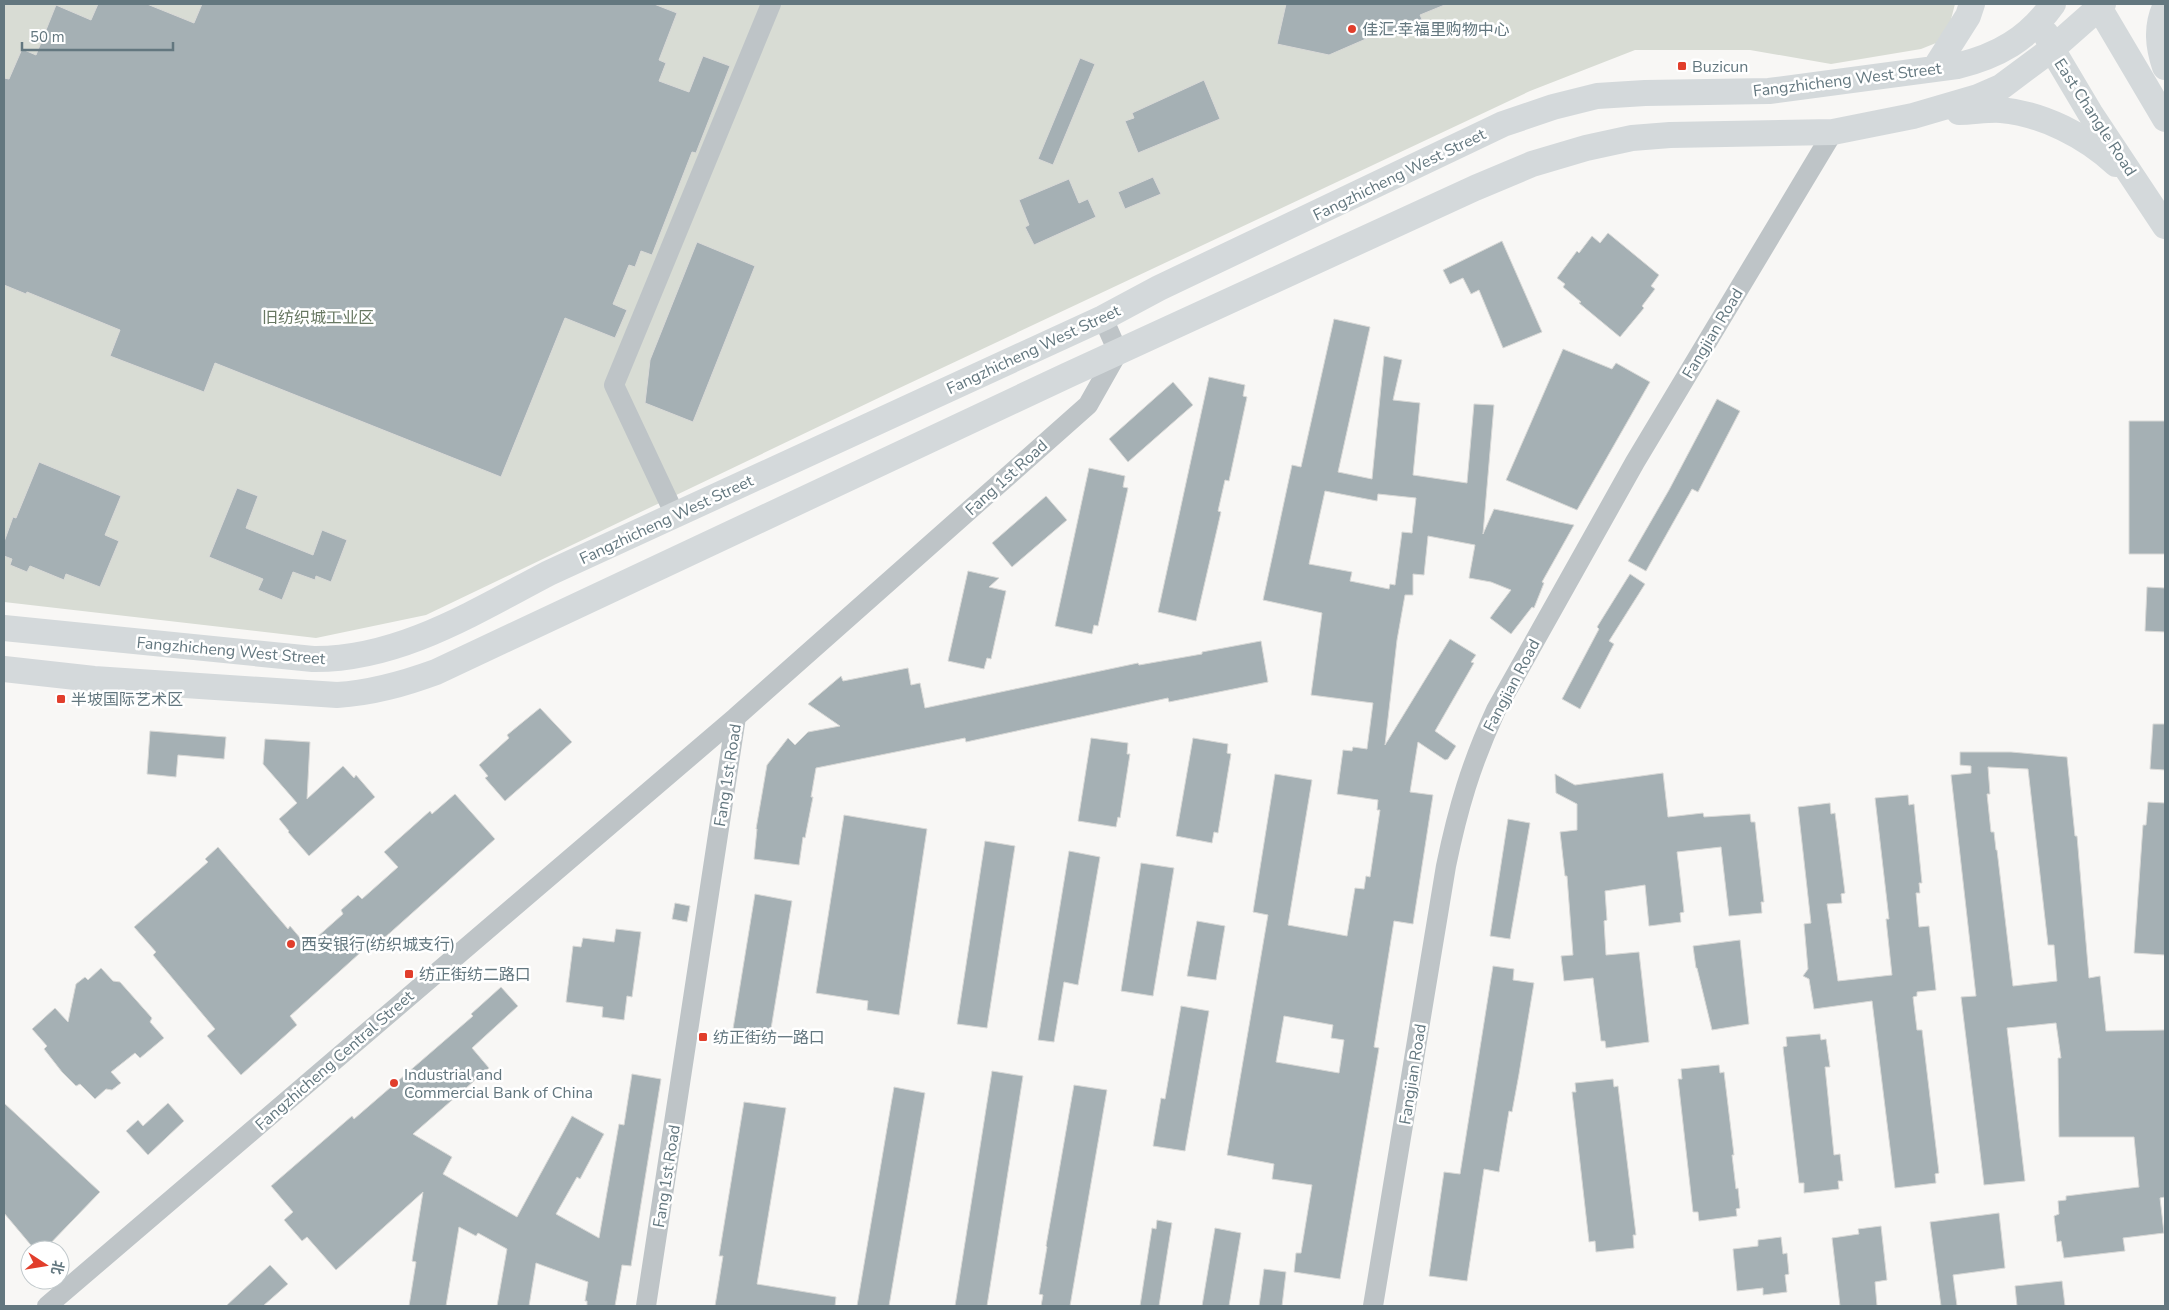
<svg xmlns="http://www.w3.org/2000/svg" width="2169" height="1310" font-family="'Nunito Sans','Noto Sans SC',sans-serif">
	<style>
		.green { fill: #d8dcd4 }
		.building { fill: #a5b0b4; stroke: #d9d9d7; fill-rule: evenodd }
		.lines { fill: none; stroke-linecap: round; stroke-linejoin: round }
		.minor { stroke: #bec4c7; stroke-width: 20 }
		.major { stroke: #d4d9db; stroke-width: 26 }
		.poi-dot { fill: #e13e2c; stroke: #fff; stroke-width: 2 }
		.labels { text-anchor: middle; stroke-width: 5; stroke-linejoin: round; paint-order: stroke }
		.poi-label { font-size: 16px; fill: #63777f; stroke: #fff; text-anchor: start }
		.street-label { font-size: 16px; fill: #63777f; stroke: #fff }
		.park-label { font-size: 16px; fill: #687862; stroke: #fff }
	</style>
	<rect width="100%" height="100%" fill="#f8f7f5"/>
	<path class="green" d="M4 4H1955L1950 23 1936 43 1921 49 1831 64 1750 50H1635L1530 91 893 391 426 615 316 638 4 602Z"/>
	<path class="building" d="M98 4H147L194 23 202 4H654L677 13 659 60 666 63 659 81 689 92 703 56 730 66 696 153 692 152 652 255 641 251 635 267 629 265 613 304 627 310 615 338 565 318 501 477 215 363 204 392 110 356 120 330 27 292 26 294 4 285V78L9 79 22 49 36 55 56 5 91 20Z
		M1286 4H1447L1420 15 1426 28 1415 33 1403 38 1400 30 1385 37 1382 32 1329 55 1277 44Z
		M1080 58 1095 64 1053 165 1038 159Z
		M1204 80 1220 119 1138 153 1125 121 1134 118 1132 113Z
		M1153 177 1161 194 1125 209 1118 192Z
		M1069 179 1079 203 1088 199 1096 217 1034 245 1025 227 1029 225 1019 200Z
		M1608 233 1659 275 1651 286 1655 289 1642 306 1644 308 1620 337 1579 303 1581 302 1563 287 1565 284 1557 278 1577 251 1579 253 1592 236 1600 243Z
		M1502 241 1542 332 1503 348 1479 290 1471 294 1463 278 1450 284 1443 270Z
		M697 242 755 266 693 422 645 403 650 360Z
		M1334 319 1370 327 1338 472 1372 479 1384 356 1402 360 1393 400 1420 403 1413 475 1467 483 1474 404 1494 405 1483 534 1494 509 1574 525 1542 582 1544 583 1534 608 1532 607 1511 634 1490 618 1511 590 1491 582 1469 578 1475 545 1428 536 1424 575 1413 574V595H1405L1397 640 1385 745 1450 639 1476 655 1471 662 1474 663 1435 731 1456 746 1448 759 1445 760 1418 742 1410 792 1433 795 1413 924 1394 921 1374 1047 1379 1048 1340 1279 1294 1272 1296 1253H1301L1312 1185 1272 1179 1274 1164 1227 1155 1268 915 1253 912 1275 774 1312 780 1288 925 1347 936 1355 888 1364 889 1366 876 1370 877 1380 810H1377L1378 800 1337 794 1343 750 1352 751 1353 747 1367 749 1373 703 1311 695 1322 613 1263 600 1292 465 1301 467ZM1325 491 1377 501 1378 494 1416 498 1412 533 1402 532 1395 585 1390 584 1389 589 1350 581 1352 572 1309 564ZM1284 1016 1333 1025 1331 1038 1344 1040 1339 1073 1276 1062Z
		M1563 349 1612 369 1616 363 1650 382 1577 510 1506 480Z
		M1209 377 1245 385 1243 396 1247 397 1229 481 1225 480 1218 511 1221 512 1196 621 1158 612Z
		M1173 382 1193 405 1128 462 1109 439Z
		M1717 399 1740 411 1698 492 1692 489 1646 571 1628 561 1669 490Z
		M2129 421H2165V554H2129Z
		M39 462 121 496 105 535 119 541 100 587 66 574 64 580 30 566 27 572 10 565 12 559 4 556V542L13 517 16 518Z
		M1089 468 1125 476 1123 487 1128 488 1098 626 1094 625 1092 634 1055 626Z
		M237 488 258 496 246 528 313 555 322 530 347 540 331 582 316 576 315 580 293 572 282 600 258 590 263 579 209 557Z
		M1046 496 1067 520 1012 567 992 543Z
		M968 571 999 578 989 587 1006 591 991 659 987 658 984 669 948 661Z
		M1630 574 1645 584 1609 641 1614 644 1580 709 1562 699 1599 629 1597 627Z
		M2147 587 2165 588V632L2145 631Z
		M1261 641 1268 682 1169 702 1168 698 966 742 965 738 816 768 811 797H813L805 838 803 837 799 865 754 859 757 829H756L767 765 788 738 795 745 808 732 840 726 808 704 841 676 843 681 908 668 911 685 920 683 925 708 1138 663 1139 665 1202 654V652Z
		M540 708 572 742 505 801 485 778 488 776 479 765 509 738 507 735Z
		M2153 724H2165V770L2150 769Z
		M150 731 226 737 224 759 178 755 176 777 147 774Z
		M1091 738 1128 743 1127 754H1130L1120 818 1118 817 1116 827 1078 821Z
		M1193 738 1228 744 1227 753 1231 754 1218 833 1214 832 1212 843 1176 836Z
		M265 739 310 742 307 799 343 766 354 778 356 775 375 797 309 856 288 832 289 831 279 819 297 803 263 764Z
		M1960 752H2011L2067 757 2075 836H2077L2089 978 2100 976 2106 1031 2165 1030V1197L2160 1198 2164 1233 2123 1238 2125 1251 2064 1258 2061 1241 2057 1242 2054 1216 2059 1214 2058 1201 2066 1200V1196L2139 1187 2134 1137H2059L2058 1058H2061L2056 1023 2007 1028 2025 1181 1984 1185 1961 997 1976 996 1951 775 1971 773V766L1960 765ZM1988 767 2028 769 2048 945H2054L2057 981 2013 986 1997 850H1996L1994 832H1991L1987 794H1990Z
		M1663 773 1668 817 1703 813 1704 817 1750 814 1751 822H1755L1757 841 1764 902H1761L1762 913 1729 916 1721 847 1677 852 1684 912 1680 913 1681 922 1649 926 1645 885 1605 891 1607 920 1604 921 1606 955 1639 952 1649 1042 1606 1048 1605 1041H1601L1593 978 1564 981 1561 956 1573 955 1567 876H1565L1560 832 1577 830V804L1556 793 1555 774 1575 785Z
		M455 794 495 839 373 948 370 944 290 1016 297 1025 241 1075 207 1036 215 1029 153 955 156 952 134 927 208 862 205 859 218 847 288 929 290 926 307 946 343 914 341 910 358 895 362 899 398 867 384 852 430 811 432 814Z
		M1908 795 1909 805 1914 804 1922 883H1919L1920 893H1916L1919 927 1929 926 1936 990 1917 992V996L1913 997 1917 1030H1922L1939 1173 1935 1174 1936 1183 1895 1188 1872 1001 1814 1009 1809 979 1803 976 1808 969 1804 924 1811 923 1798 807 1830 803 1831 814 1835 813 1845 893 1841 894 1842 903 1827 904 1838 981 1892 975 1886 919H1889L1875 798Z
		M2148 802 2165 803V955L2134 953 2143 825H2146Z
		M844 815 927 829 899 1015 867 1010 868 1001 816 993Z
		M1508 819 1530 823 1510 939 1490 936Z
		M985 841 1015 846 987 1028 957 1024Z
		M1069 851 1100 857 1078 985 1064 982 1054 1042 1038 1040Z
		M1141 863 1174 868 1153 996 1121 991Z
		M755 894 792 901 769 1041 732 1035Z
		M675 903 690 906 687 922 672 919Z
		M1197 921 1225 926 1216 980 1187 976Z
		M616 929 641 932 632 997 627 996 624 1020 602 1017 603 1007 566 1002 573 946 581 947 583 938 614 942Z
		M1740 940 1749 1024 1712 1030 1697 968H1696L1693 946Z
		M1493 966 1514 969 1513 980 1534 983 1519 1074 1512 1112 1509 1111 1499 1172 1484 1169 1467 1281 1429 1276 1444 1172 1460 1174Z
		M101 968 113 981 120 982 152 1018 150 1022 164 1038 140 1058 135 1053 111 1072 121 1083 112 1090 106 1089 95 1099 80 1084 76 1086 62 1072 44 1049 47 1046 32 1029 55 1008 68 1022 76 984 85 977 88 980Z
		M501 987 518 1006 472 1048 489 1068 413 1134 452 1157 443 1174 517 1217 572 1116 604 1134 580 1179 577 1177 556 1214 599 1238 619 1124 624 1125 632 1074 661 1079 631 1266 622 1265 615 1306H587V1301H585L588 1282 536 1263 529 1306H497L507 1249 478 1233 476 1236 459 1227 446 1306H409L416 1262 412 1261 423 1192 336 1270 307 1237 302 1241 284 1220 293 1212 271 1186 352 1116 354 1119 473 1016 471 1014Z
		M1181 1006 1209 1011 1185 1151 1153 1146 1161 1098 1165 1099Z
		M1820 1034 1821 1040 1826 1039 1830 1067H1825L1834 1155 1840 1154 1843 1181H1838L1839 1189 1804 1193V1183H1799L1783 1047 1787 1046 1786 1037Z
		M1719 1065 1720 1073 1724 1072 1734 1155H1732L1736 1189 1738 1188 1740 1208 1736 1209 1737 1216 1699 1221 1698 1212H1693L1678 1079H1682L1681 1069Z
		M992 1071 1023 1076 987 1306H955Z
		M1613 1079 1614 1087 1618 1086 1636 1235H1633L1634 1248 1596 1252 1595 1241 1589 1242 1572 1092H1576L1575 1083Z
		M1074 1085 1107 1090 1070 1306H1041L1043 1295 1039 1294 1047 1247 1046 1246Z
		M894 1087 925 1093 889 1306H857Z
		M744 1102 786 1108 757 1284 836 1297 835 1306H715L723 1256H719Z
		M4 1103 100 1192 44 1250H35L4 1213Z
		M168 1103 184 1121 148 1155 126 1131 138 1120 143 1126Z
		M1999 1213 2005 1268 1953 1275 1957 1306H1941L1930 1222Z
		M1157 1220 1172 1223 1159 1306H1140L1152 1228 1156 1229Z
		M1881 1226 1887 1280 1875 1282 1877 1306H1840L1832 1238 1859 1234 1858 1229Z
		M1215 1228 1241 1233 1229 1306H1202Z
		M1781 1237 1783 1254 1787 1253 1789 1274 1785 1275 1787 1292 1763 1295V1288L1737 1291 1733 1249 1758 1246V1240Z
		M270 1265 288 1284 263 1306H226Z
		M1264 1269 1286 1272 1282 1306H1259Z
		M2062 1281 2065 1306H2017L2015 1286Z"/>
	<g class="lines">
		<path class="minor" d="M675 515 614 385 771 4
			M47 1306 736 717
			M646 1306 736 717 1088 405 1118 352 1103 318
			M1373 1306 1446 866C1458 808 1471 764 1496 710L1635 462 1833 132"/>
		<path class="major" d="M2097 4 2165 119
			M2165 7C2156 27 2158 46 2165 67
			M2046 34 2052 49 2090 113 2165 226
			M1935 68 1968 16 1972 4
			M1959 112C1973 112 1988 109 2001 110 2043 114 2086 136 2116 164
			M4 628 313 659C399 660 476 611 549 573L1103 318 1159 288 1503 124 1553 107 1597 96 1645 93 1769 91 1957 66C1998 56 2028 39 2053 4
			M4 669 94 679 337 695C372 693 403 684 436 672L1068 375 1475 188 1532 164 1586 148 1632 138 1670 135 1833 132 1913 116 1978 97 2001 87 2052 49 2103 4"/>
	</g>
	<g class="poi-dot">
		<circle cx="1352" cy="29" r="5"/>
		<rect x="1677" y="61" width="10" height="10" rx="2.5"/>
		<rect x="56" y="694" width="10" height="10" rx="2.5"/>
		<circle cx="291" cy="944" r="5"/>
		<rect x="404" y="969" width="10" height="10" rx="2.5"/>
		<rect x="698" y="1032" width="10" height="10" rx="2.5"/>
		<circle cx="394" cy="1083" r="5"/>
	</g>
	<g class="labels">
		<g class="poi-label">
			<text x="1362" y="35">佳汇·幸福里购物中心</text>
			<text x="1692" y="72">Buzicun</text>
			<text x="71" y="705">半坡国际艺术区</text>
			<text x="301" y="950">西安银行(纺织城支行)</text>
			<text x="419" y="980">纺正街纺二路口</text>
			<text x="713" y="1043">纺正街纺一路口</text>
			<text x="404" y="1080">Industrial and<tspan x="404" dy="18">Commercial Bank of China</tspan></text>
		</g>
		<g class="street-label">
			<text transform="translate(1847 79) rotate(-7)" y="6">Fangzhicheng West Street</text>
			<text transform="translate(2096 117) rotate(57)" y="6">East Changle Road</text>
			<text transform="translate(1399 174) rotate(-26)" y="6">Fangzhicheng West Street</text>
			<text transform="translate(1712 333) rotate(-59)" y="6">Fangjian Road</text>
			<text transform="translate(1033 349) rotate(-25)" y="6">Fangzhicheng West Street</text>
			<text transform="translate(1006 477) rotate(-42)" y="6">Fang 1st Road</text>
			<text transform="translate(666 519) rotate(-25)" y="6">Fangzhicheng West Street</text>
			<text transform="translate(231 650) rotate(5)" y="6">Fangzhicheng West Street</text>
			<text transform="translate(1511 685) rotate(-62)" y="6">Fangjian Road</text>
			<text transform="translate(727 775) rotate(-81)" y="6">Fang 1st Road</text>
			<text transform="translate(334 1060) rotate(-41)" y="6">Fangzhicheng Central Street</text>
			<text transform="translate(1412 1074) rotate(-81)" y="6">Fangjian Road</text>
			<text transform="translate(666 1176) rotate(-81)" y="6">Fang 1st Road</text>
		</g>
		<g class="park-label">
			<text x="318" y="323">旧纺织城工业区</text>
		</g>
	</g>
	<rect width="2169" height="1310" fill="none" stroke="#63777f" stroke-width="10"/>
	<g transform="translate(45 1265) rotate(102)"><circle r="24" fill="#ffffff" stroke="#c1c9cc"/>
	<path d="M0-4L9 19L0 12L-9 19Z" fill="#e13e2c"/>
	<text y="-8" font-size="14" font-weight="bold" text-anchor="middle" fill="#63777f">北</text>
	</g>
	<path d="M22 42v8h151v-8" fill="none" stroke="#63777f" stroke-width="2.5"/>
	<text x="30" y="42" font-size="15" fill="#63777f" stroke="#ffffff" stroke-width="4" paint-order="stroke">50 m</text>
</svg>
